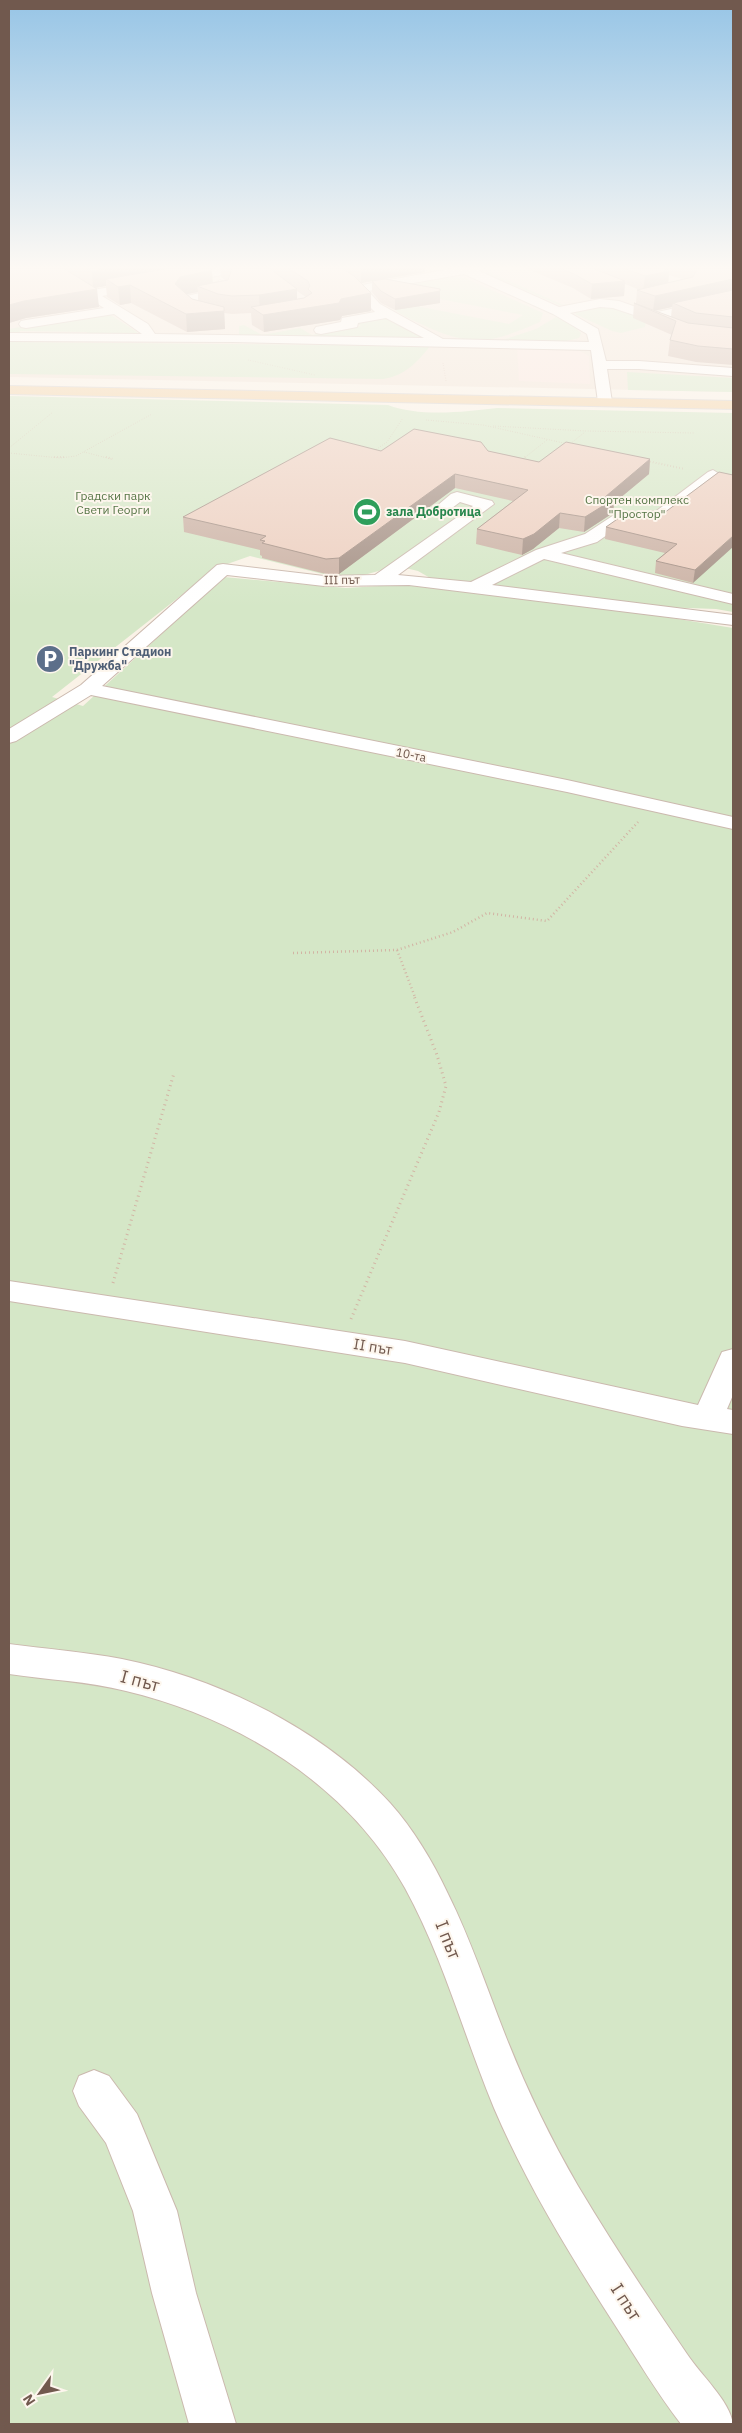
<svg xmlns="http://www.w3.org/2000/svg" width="742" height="2433" font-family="'IBM Plex Sans',sans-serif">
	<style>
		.residential { fill: #f1e3d6 }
		.commercial { fill: #f9e3dc }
		.green { fill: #d5e7c7 }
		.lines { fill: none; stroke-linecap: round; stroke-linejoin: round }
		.minor-casing { stroke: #cbb9ae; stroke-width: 2 }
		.major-casing { stroke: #d7d1cd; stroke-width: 2 }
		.path-far3 { stroke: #d2b4a4; stroke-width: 1; stroke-dasharray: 0.5 2; stroke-linecap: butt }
		.path-far2 { stroke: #d2b4a4; stroke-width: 2; stroke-dasharray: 0.5 2.5; stroke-linecap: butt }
		.path-far1 { stroke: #d2b4a4; stroke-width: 2.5; stroke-dasharray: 1 3; stroke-linecap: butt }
		.path { stroke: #d2b4a4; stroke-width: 3; stroke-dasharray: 1 4; stroke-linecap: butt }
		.minor { fill: #fff; fill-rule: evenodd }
		.major { fill: #f3d2a6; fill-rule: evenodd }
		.wall { fill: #ccb3a6; fill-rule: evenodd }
		.shaded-wall { fill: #a69287 }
		.building { fill: #edd0c1; stroke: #a69287 }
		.labels { text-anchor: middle; stroke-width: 4; stroke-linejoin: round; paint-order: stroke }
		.far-park-label { font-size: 12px; fill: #577647; stroke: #fdf6ed }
		.far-leisure-label { font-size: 12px; font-weight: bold; fill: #27864d; stroke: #fdf6ed; text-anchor: start }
		.far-street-label { font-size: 12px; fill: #71594e; stroke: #fdf6ed }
		.far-service-label { font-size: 12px; font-weight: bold; fill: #4e5e75; stroke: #fdf6ed; text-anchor: start }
		.street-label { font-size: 15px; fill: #71594e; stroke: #fdf6ed }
		.near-street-label { font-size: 18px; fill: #71594e; stroke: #fdf6ed }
	</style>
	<rect width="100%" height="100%" fill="#faf2e7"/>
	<path class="residential" d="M9 268H733V392L9 377Z"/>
	<path class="commercial" d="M517 347 565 349 580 351 589 356 590 384 519 381Z"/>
	<path class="green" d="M485 268 494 269 487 271 563 305 575 304 559 305 481 271Z
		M447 277 465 278 543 313 540 322C489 344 471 348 419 323 406 317 394 312 385 300L509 324 523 315 403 292 374 290Z
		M599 306 623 309 646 320 645 327 621 333 612 331 575 314 578 311Z
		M106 312 137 332V334L86 335 87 332 20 331 18 334H9V329Z
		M556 317 574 326 581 333 579 338 562 342 500 341 536 329Z
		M386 318 422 335V337L418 339 239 335V326L244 325 262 335 300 328 312 335 361 326 355 322Z
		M9 342 430 346C417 363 404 376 383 379L9 374Z
		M627 372 733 378V392L628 390Z
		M9 396 388 405C418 417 465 412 497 408L733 413V612L716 609 660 607 432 579 418 571 401 567 389 568 357 577H335L250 556 216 568 52 697 83 706 224 577 346 588 413 584 586 604 733 628V2424H9Z"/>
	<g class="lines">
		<defs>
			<path id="minor" d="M43 268H57L93 290 220 268H245L239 272 102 296 148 324 155 334 424 338 386 318 358 323 357 327 352 328 321 334 316 333 314 330 316 327 341 322 342 318 375 312 355 292 323 268H336L362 285 455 268H484L479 271 559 307 600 299 619 301 653 313 733 295V303L652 321 613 308 600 307 570 313 598 329 606 361H639L733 368V376L639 369H607L612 402 605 406 598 402 591 350 233 342 9 341V333L142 334 114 314 26 328 21 327 19 324 21 321 26 320 104 308ZM464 274 553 314 587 334 589 342 443 339 380 304 368 291Z
				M220 280 231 287 228 295 193 302 203 310 214 312 215 315 214 318 194 316 178 302 182 297 218 289 214 284Z
				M713 470 721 475 718 478 665 520 624 523 597 542 561 553 733 594V604L544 559 492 585 733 615V625L409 585 324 586 227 575 102 686 567 780 733 817V829L567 792 91 695 16 741 9 743V729L81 685 217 565 223 564 324 576 375 575 473 506 460 502 452 508H440L438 505 451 494 457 492 492 501 494 504 398 575 471 582 536 550 585 534 614 515 655 512 708 472Z
				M9 1281 405 1341 698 1405 722 1352 733 1349V1395L727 1409 733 1410V1434L682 1426 405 1363 9 1301Z
				M9 1644C47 1649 85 1652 122 1659 220 1679 322 1729 390 1803 414 1830 433 1862 448 1894 471 1940 487 1989 506 2037 526 2088 550 2138 578 2186 612 2243 649 2299 687 2354 700 2374 730 2401 733 2424H681C657 2393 637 2359 615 2325 570 2255 527 2185 494 2108 464 2036 443 1957 405 1888 348 1785 239 1718 126 1691 88 1681 48 1680 9 1674Z
				M94 2070 109 2076 137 2114 177 2211 196 2293 236 2424H189L152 2293 133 2211 106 2143 79 2106 73 2091 79 2076Z"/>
			<path id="major" d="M9 386 733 401V409L9 394Z"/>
		</defs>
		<use href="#minor" class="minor-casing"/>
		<use href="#major" class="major-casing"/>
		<path class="path-far3" d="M248 360 315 375
			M443 363 446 381
			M426 420 483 425 568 444
			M493 426 586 431 694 433
			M570 444 585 432
			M9 448 53 412
			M374 451 387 442 403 418
			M84 452 111 459
			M9 453 60 458 76 456 152 414
			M523 459 547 440"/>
		<path class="path-far2" d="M54 457H65
			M106 457 113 459
			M520 461 525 457
			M647 461 685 469"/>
		<path class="path-far1" d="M397 950 415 997
			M293 953 397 950 453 932 487 913 547 921 638 822"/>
		<path class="path" d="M113 1283 174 1073
			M351 1319 439 1112 446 1086 437 1055 414 996"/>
		<use href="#minor" class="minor"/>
		<use href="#major" class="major"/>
	</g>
	<path class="wall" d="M9 268H211H209L213 282 225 280 221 277 220 268H425V272L385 279 440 303 395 310 381 303 372 292V281L361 283 359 281 371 311 342 316 340 320 264 332 252 325 251 313 232 314 224 313 225 329 187 332 131 303 120 305 107 297 106 286 95 288 99 307 26 318 9 323ZM297 291 306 297 304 298 297 299ZM198 292V301L192 299 186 294Z
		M525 268H733V365L696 362 668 356 670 340 672 335 633 318 634 303H636L637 290H640L625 284 624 296 591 299 573 288ZM669 275 683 279 668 283ZM672 307 671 317 655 311Z
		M381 451H488L539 462 650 459 649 474 614 503 613 513 584 532 559 528 533 549 522 555 476 544 477 529 513 501 455 488 339 574H326L262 558V556L260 555V550L184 532 183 517Z
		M719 472 693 583 655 573 656 561 665 553 605 539 606 527 664 513Z"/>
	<path class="shaded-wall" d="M111 268H211L114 284 106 279V286L93 288 92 271Z
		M361 268H425V272L361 283Z
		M212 270 213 288 197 286 198 292 182 295 175 284 180 277Z
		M669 271 668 285 643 291 645 276Z
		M733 279V293L673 303 672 307 653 311 655 296Z
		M625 281 624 296 591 299 592 284Z
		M130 285 131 303 120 305 118 287Z
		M97 289 99 307 26 318 9 323V305L24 301Z
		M297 289V306L260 313 259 295Z
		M440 291V303L395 310V299Z
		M371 293V311L342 316 340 320 264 332 263 315Z
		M224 307 225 329 187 332 186 314Z
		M650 459 649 474 614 503 613 513 584 532 585 517 605 497Z
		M455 474V488L339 574V558Z
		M560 513 559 528 533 549 522 555 523 539Z
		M733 536V547L693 583 695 570Z"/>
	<path class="building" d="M9 268H63L97 289 24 301 9 305Z
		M86 268H111L92 271Z
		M171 268H208L212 270 180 277 175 284 192 299 224 307V311L186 314 130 285 118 287 106 279Z
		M230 268H269L297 289 259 295 232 296 218 294 197 286 228 280 232 269Z
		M288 268H342L354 276 371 293 341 299 339 303 263 315 251 307 304 298 312 293 308 289 310 286 308 281Z
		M560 268H592L625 281 592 284 574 274Z
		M623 268H663L669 271 645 276Z
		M693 268H727L733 270V279L655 296 637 290 693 277 696 271Z
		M385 279 440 289V291L395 299 381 291 372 281Z
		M733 290V317L696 313 673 303Z
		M634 303 688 323 733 328V349L698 346 670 340 676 321Z
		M414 429 481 442 488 451 539 462 566 442 650 459 605 497 614 499 585 517 560 513 534 534 523 539 477 529 528 490 455 474 339 558 326 559 262 543 265 541 260 540 266 536 183 517 330 438 381 451Z
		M719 472 733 475V536L695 570 656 561 677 544 606 527 626 513 654 511 664 513Z"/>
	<linearGradient id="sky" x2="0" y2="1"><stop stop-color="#97c5e6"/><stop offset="0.44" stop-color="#fdf9f4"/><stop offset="1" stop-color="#fdf9f4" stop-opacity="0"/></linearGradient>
	<rect width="742" height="608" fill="url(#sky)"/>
	<defs>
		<symbol id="stadium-disc" viewBox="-11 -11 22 22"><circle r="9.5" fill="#2e9e5b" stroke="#fdf6ed"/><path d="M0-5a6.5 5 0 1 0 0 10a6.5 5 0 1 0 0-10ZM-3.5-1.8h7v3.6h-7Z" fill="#fff"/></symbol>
		<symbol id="parking-disc" viewBox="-11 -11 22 22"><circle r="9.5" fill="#5c6f8a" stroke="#fdf6ed"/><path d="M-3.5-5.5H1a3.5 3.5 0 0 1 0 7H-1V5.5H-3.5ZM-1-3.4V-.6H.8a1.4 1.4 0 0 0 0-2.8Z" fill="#fff"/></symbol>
	</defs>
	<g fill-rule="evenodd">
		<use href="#stadium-disc" x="351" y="496" width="32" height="32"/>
		<use href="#parking-disc" x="34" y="643" width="32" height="32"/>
	</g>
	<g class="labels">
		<g class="far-park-label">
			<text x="113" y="500">Градски парк<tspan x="113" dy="14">Свети Георги</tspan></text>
			<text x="637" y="504">Спортен комплекс<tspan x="637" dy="14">"Простор"</tspan></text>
		</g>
		<g class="far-leisure-label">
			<text x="386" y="516">зала Добротица</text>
		</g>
		<g class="far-street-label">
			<text transform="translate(342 580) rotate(-1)" y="4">ІІІ път</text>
			<text transform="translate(411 755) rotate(11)" y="4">10-та</text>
		</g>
		<g class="far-service-label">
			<text x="69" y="656">Паркинг Стадион<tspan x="69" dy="14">"Дружба"</tspan></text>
		</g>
		<g class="street-label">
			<text transform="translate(373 1347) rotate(9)" y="5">ІІ път</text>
		</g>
		<g class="near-street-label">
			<text transform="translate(140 1681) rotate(15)" y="6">І път</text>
			<text transform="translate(448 1940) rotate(68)" y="6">І път</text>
			<text transform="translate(626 2302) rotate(57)" y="6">І път</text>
		</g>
	</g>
	<rect width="742" height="2433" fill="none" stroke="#71594e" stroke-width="20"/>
	<g transform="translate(40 2393) rotate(237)" stroke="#fdf6ed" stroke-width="4" paint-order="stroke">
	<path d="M0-4L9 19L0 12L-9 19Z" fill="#71594e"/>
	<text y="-8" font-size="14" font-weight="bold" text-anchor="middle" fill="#71594e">N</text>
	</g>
</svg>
